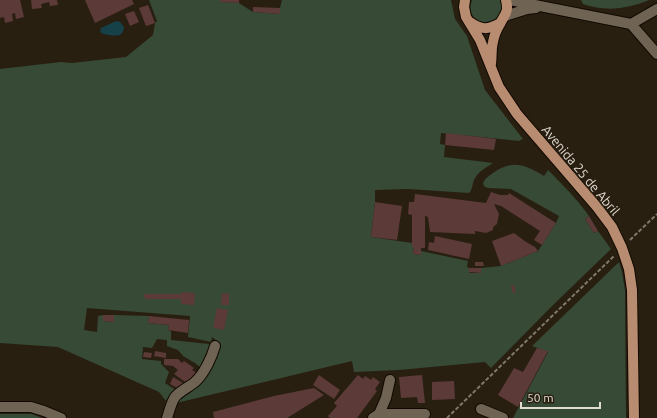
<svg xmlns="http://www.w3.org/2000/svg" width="657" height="418" font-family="Ubuntu,sans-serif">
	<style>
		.green { fill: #364a35 }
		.water { fill: #164148 }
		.building { fill: #5c3a38 }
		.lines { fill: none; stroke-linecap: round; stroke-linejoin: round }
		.minor-casing { stroke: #110901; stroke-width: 12 }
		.primary-casing { stroke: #110901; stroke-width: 12 }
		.path { stroke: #80786c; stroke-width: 2; stroke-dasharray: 4 2; stroke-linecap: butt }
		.minor { stroke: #6f6454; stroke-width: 10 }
		.primary { stroke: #b78c70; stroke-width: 10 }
		.labels { text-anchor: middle; stroke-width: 3.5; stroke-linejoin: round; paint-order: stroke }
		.street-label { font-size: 13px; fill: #e2dbd2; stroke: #291f11 }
	</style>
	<rect width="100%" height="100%" fill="#291f11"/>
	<path class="green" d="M149 0H220L221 2 239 3 253 12 279 14 280 8 282 0H451L455 19 467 36 485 90 523 139 519 141 441 133 440 144 445 145 444 157 493 163C486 168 480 170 475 178 472 183 473 189 469 193L408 189 375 190V202L371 237 412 243V247H414L413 254 421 255V251L468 261 467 267 469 268 470 273H481V268L501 266 538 251 556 223 559 216 511 189 488 188 485 187 483 184C484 179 489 176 493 173 513 159 525 165 544 176L548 170C563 185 577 199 589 216L585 219 594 233 598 231 611 249 551 307 491 368 485 362 399 370 354 372 352 361 176 403 216 355 221 344 212 337 211 342 188 337 190 316 87 308 84 330 97 332 98 316 103 315V321L114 322V315L149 316 148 323 169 325 168 330 171 331V340L209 344 210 349 200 367 195 363 183 356 178 350 167 346V340L157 339 152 348 143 347 142 359 161 361V364L169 372 165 383 176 390 171 393 166 401 159 392 58 347 0 343V69L61 62 72 63 126 57 153 35 155 23 157 21Z
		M472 0H500C510 30 461 29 472 0Z
		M581 0H649C627 9 606 12 583 4Z
		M619 262 622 272 625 290 626 418H513L548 352 532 346Z
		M0 414H32L42 418H0Z"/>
	<path class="water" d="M117 21 120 22 124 27C123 37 117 36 109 35 105 34 103 34 100 32L101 28 114 22Z"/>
	<path class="building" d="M0 0H20L24 17 16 19 15 13 12 14 13 21 5 23 4 17 0 18Z
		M31 0H57L58 5 50 6 49 2 41 4 42 8 32 9Z
		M85 0H132L134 4 95 23Z
		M220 0H239V3L220 2Z
		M148 5 155 23 146 26 139 8Z
		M253 7 280 8V14L253 12Z
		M134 11 139 22 130 26 125 14Z
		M446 133 496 139 494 150 445 145Z
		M491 192 500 195H508L509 193 556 223 542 245 534 240 540 231 501 206 494 204 499 214 497 224 493 227V230L486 233 475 231V234L430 232 428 217 425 216V248H421V255L413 254 414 247H412V215L408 214 409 202H414L415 194 486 203Z
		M375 202 402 206 397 240 371 237Z
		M589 216 598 231 594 233 585 219Z
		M514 233 526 242 535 247 538 251 501 266 492 241Z
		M435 236 472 244 469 259 428 250 429 242 434 243Z
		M475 262H483L484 266H475Z
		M469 268H481V273L469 272Z
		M514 285 516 292 513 293 511 286Z
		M182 292 195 293 194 305 181 304V299H145L144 294H182Z
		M222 293 229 294V305H221Z
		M217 308 228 310 224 330 213 328Z
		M103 315H114V322L103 321Z
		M149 316 189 320 188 333 168 330 169 325 148 323Z
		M537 348 548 351 518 407 498 395 514 368 523 372Z
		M155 351 166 353V358L154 356Z
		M144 352 152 353 151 358 143 357Z
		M164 359H178L182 363 184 361 194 368 192 370 197 373 188 384 174 374 178 370 173 366 164 365Z
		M319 375 340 390 334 399 313 385Z
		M358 375 363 379 365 376 371 380 373 377 380 382 375 389 377 391 357 418H330L328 416 337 406 334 403Z
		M422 375 425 403H418L417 397 401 398 399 377Z
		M173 377 183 383 179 389 170 384Z
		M454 381 455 399 432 400V382Z
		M314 388 324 395 287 418H214L213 412 274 396Z"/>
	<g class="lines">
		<defs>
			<path id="minor" d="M510 0 631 24 657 54
				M505 16 527 9 536 8
				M631 24 657 9
				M0 407H31L44 411 61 418
				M481 409 503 418
				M379 414H425
				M167 418C169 412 171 403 175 397 180 391 189 387 195 382 204 374 212 357 215 346
				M373 418 379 414 386 398 390 380"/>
			<path id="primary" d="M465 0 464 7 466 17 480 40 499 87 517 114 597 207 612 227 622 248 629 269 632 290 634 418
				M470 22C481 30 488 30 500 23
				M491 64C492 57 491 49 493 42 494 36 497 29 500 24 505 14 509 12 506 0"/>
		</defs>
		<use href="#minor" class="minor-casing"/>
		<use href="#primary" class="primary-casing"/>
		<path class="path" d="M630 240 657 214
			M447 418 614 256"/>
		<use href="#minor" class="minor"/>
		<use href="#primary" class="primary"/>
	</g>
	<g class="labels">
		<g class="street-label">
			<text transform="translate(581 170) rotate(50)" y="5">Avenida 25 de Abril</text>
		</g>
	</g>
	<path d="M521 402v6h79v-6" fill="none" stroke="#e2dbd2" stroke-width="2"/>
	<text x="527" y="402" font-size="12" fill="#e2dbd2" stroke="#291f11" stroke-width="3" paint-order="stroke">50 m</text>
</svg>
